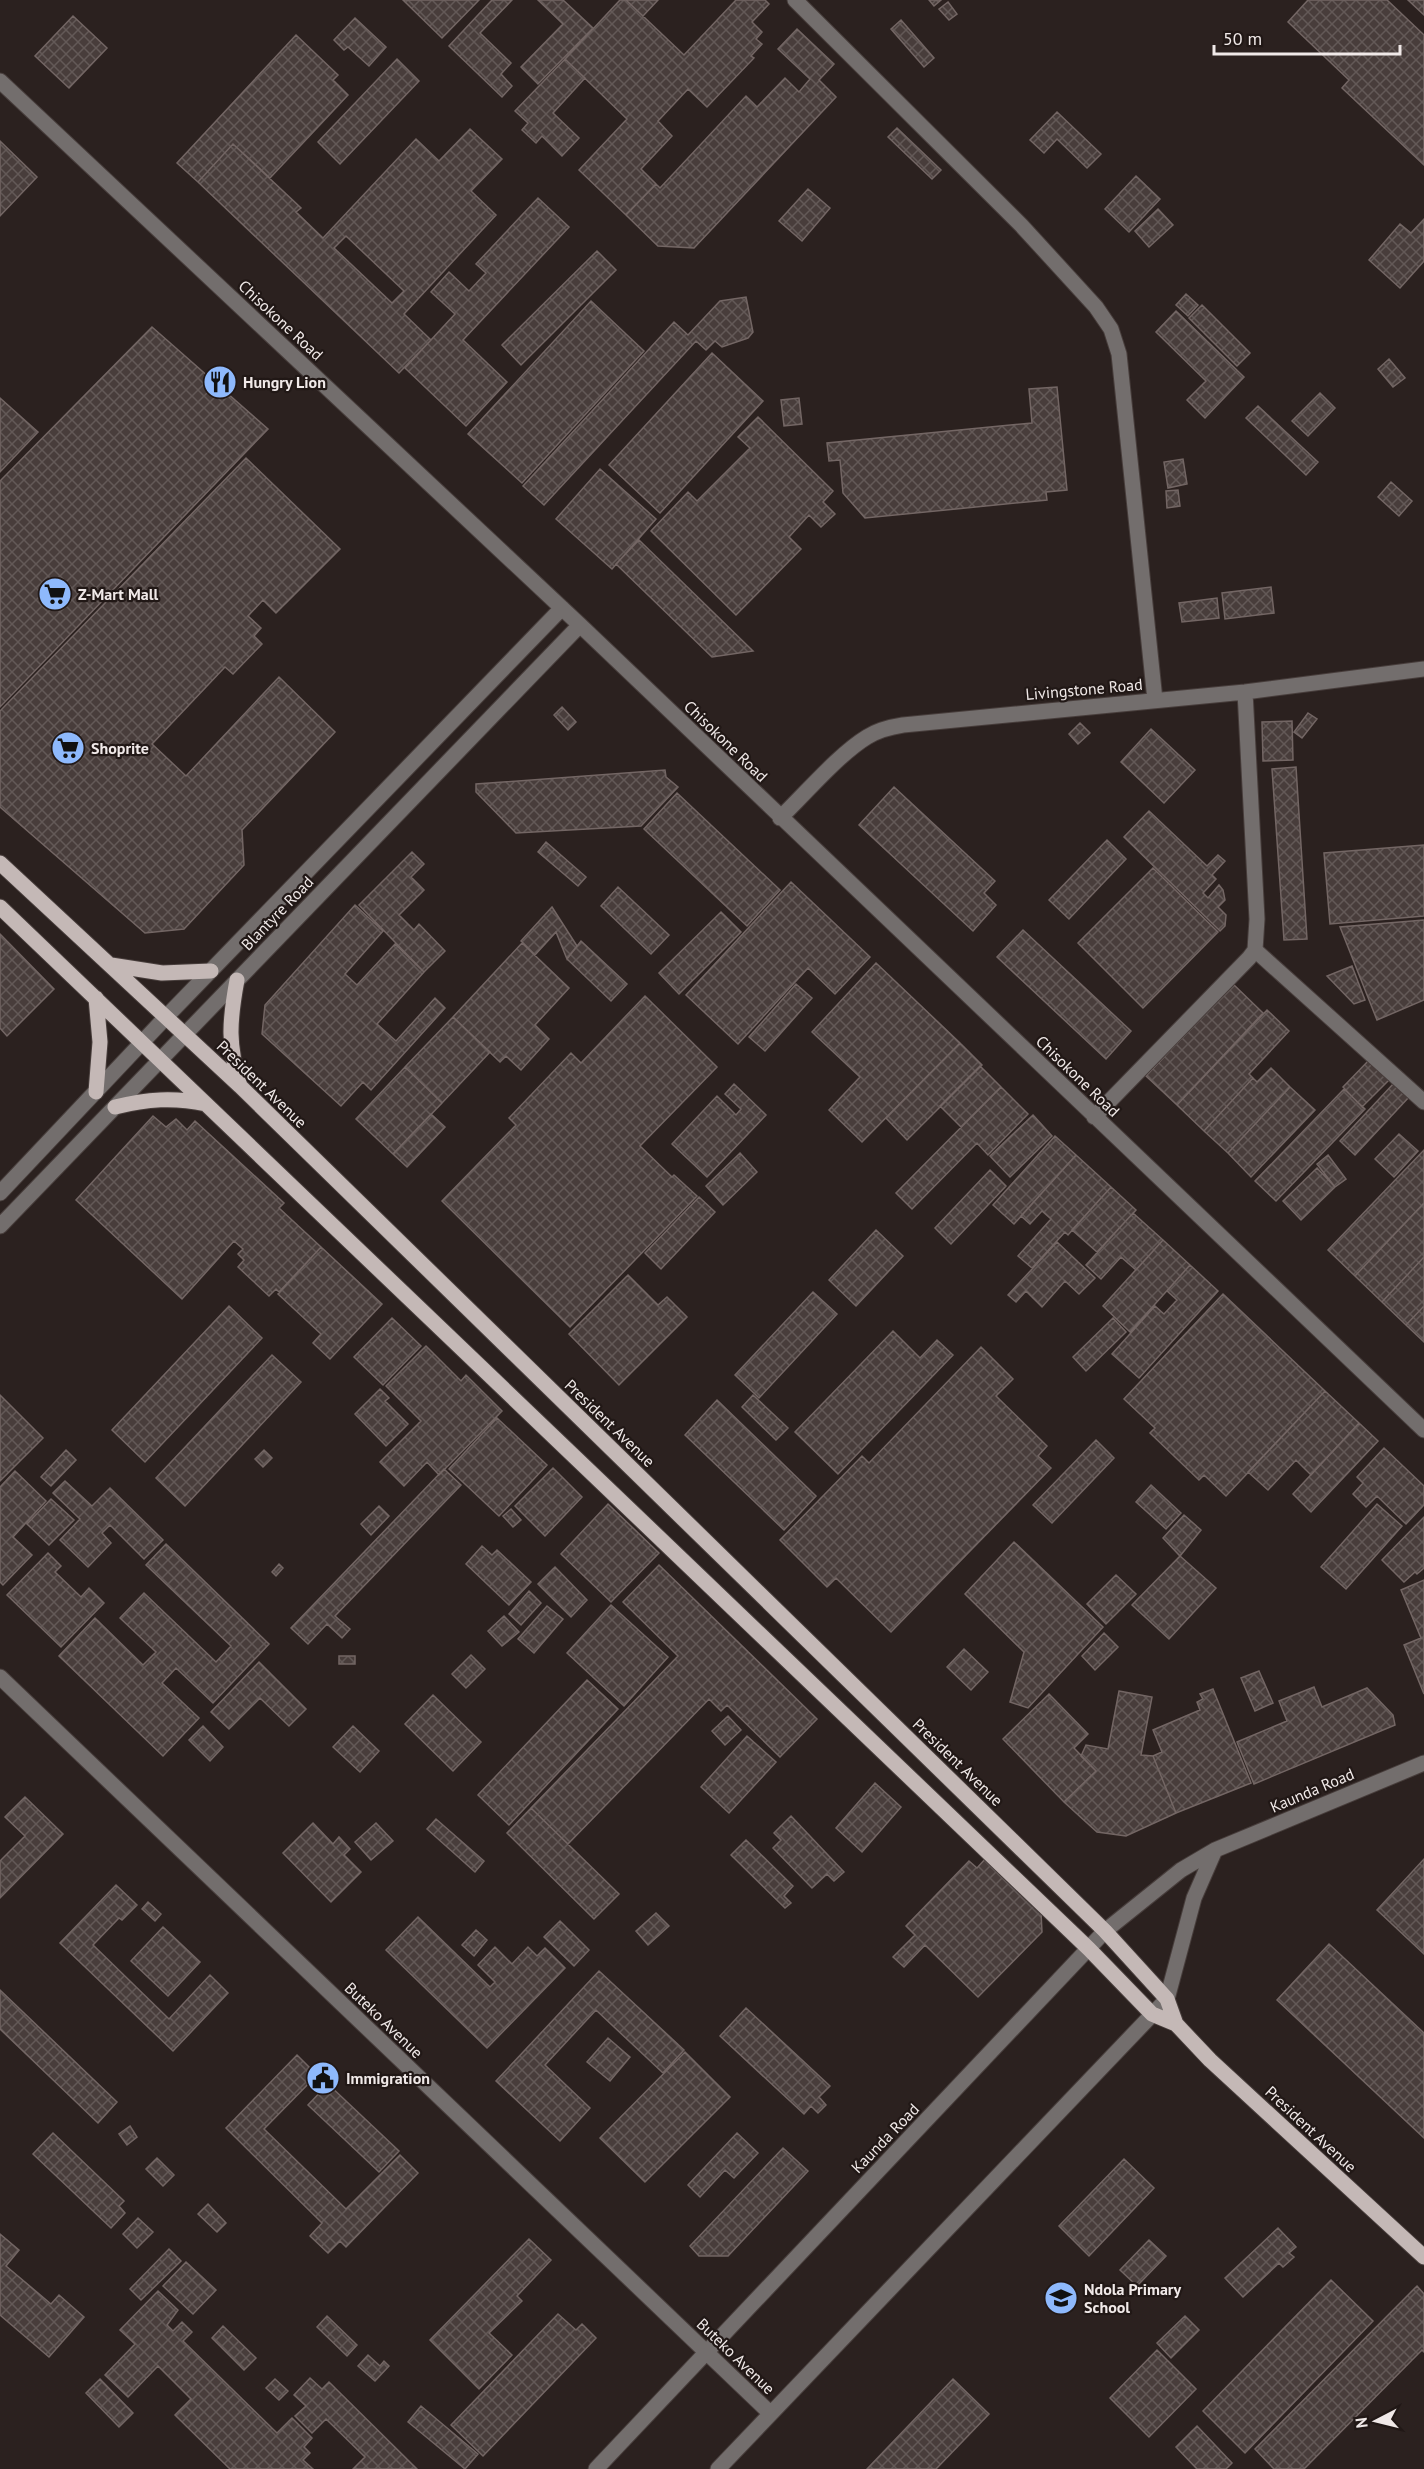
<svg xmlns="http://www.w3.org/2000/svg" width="1424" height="2469" font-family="'PT Sans',sans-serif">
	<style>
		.building { fill: url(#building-cross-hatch); stroke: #736664; stroke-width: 1.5; fill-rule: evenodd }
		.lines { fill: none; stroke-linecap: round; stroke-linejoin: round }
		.minor-casing { stroke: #473d3b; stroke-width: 17 }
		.major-casing { stroke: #473d3b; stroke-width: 17 }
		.minor { stroke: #736e6d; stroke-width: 15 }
		.major { stroke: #c4b8b6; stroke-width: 15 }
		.labels { text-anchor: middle; stroke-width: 4.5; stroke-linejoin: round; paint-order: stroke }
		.street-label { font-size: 16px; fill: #f0e9e8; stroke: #211816 }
		.poi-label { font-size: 16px; font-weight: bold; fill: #f0e9e8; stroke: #211816; text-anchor: start }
	</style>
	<defs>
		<pattern id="building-cross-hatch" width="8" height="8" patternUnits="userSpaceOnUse" patternTransform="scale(1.5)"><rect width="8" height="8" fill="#483d3b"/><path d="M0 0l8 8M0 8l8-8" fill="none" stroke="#635957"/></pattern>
	</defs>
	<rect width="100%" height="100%" fill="#2b211f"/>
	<path class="building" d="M403 0H479L442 38Z
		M492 0H512L480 33 511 63 501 74 512 86 502 97 449 46Z
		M538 0H563L593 28 538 84 521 67 563 24Z
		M620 0H626L684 55 736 0H765L769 4 752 22 762 32 756 39 762 44 751 56 754 58 707 107 688 89 658 121 672 136 641 169 656 184 626 215 579 170 627 119 565 59Z
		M626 0H658L643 16Z
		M929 0H941L934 6Z
		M1308 0H1387L1424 35V165L1342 88 1349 80 1288 22Z
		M1408 0H1424V15Z
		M948 2 957 14 949 20 939 9Z
		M73 16 107 48 69 88 35 56Z
		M355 18 386 47 369 66 348 47 344 50 334 40Z
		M901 20 934 58 924 67 891 29Z
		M797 29 834 64 819 80 836 97 694 248 658 246 626 215 656 184 660 188 746 96 757 107 785 78 799 92 810 79 778 49Z
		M296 35 338 75 333 80 348 95 270 178 233 144 198 182 177 163Z
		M397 59 419 81 340 164 318 142Z
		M565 59 585 78 553 113 579 138 562 156 542 136 536 143 522 130 528 123 515 111Z
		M1057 112 1101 154 1087 168 1057 139 1044 153 1030 140Z
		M897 128 941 170 932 179 888 137Z
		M470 129 502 159 471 191 496 215 404 314 431 340 399 373 198 182 233 144 301 208 296 212 323 238 416 139 439 161ZM346 236 404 291 392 303 334 248Z
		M0 141 37 177 0 216Z
		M1136 176 1160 199 1129 232 1105 209Z
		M808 189 830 208 802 241 779 221Z
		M538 198 569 227 463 340 507 382 466 426 405 368 455 314 431 292 449 272 469 291 486 273 476 264Z
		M1158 209 1173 225 1149 247 1135 231Z
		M1424 219V261L1400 288 1369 260 1400 224 1411 233Z
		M597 251 616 270 521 365 502 345Z
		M1186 294 1198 305 1188 316 1176 305Z
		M746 297 753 332 748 338 722 347 715 341 706 350 696 341 544 505 523 486 674 322 688 335 720 301Z
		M591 301 644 351 522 483 468 434Z
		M1202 305 1250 353 1237 366 1189 318Z
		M1176 311 1244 377 1205 418 1187 400 1206 381 1156 332Z
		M152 327 268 429 0 707V481Z
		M712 353 763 401 660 513 609 465Z
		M1389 359 1405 378 1393 387 1378 369Z
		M1057 387 1067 490 1046 492 1047 500 865 518 843 493 840 460 829 461 827 443 1032 423 1029 389Z
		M1320 393 1335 408 1308 436 1292 421Z
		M0 398 38 432 0 472Z
		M799 398 802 424 784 426 781 400Z
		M1258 406 1318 462 1306 475 1246 418Z
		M758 417 833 491 823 502 835 514 821 527 809 515 789 537 801 549 736 615 651 531 688 492 697 501 750 448 738 437Z
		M246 458 340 549 276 613 263 600 248 616 261 628 254 636 262 644 233 674 225 667 152 744 186 776 279 677 335 732 242 830 244 865 184 929 145 933 0 807V711Z
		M1183 459 1187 484 1168 488 1164 462Z
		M600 469 656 519 612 569 556 519Z
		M1391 482 1412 501 1399 516 1378 497Z
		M1178 490 1180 506 1167 508 1166 491Z
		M639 540 753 651 712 657 616 564Z
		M1271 587 1274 613 1225 619 1222 593Z
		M1217 598 1219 618 1182 622 1179 603Z
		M562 707 576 722 568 730 554 715Z
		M1308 713 1317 719 1302 738 1294 732Z
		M1292 721 1293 760 1263 761 1262 722Z
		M1080 723 1090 733 1078 744 1069 734Z
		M1151 729 1195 770 1164 803 1121 762Z
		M1296 767 1307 939 1284 940 1272 769Z
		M665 770 666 777 678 787 641 826 516 833 476 792V784Z
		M894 787 995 881 984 893 996 905 973 931 859 825Z
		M677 793 780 890 747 926 644 829Z
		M1149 811 1207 866 1218 855 1225 861 1212 875 1216 879 1203 893 1208 898 1219 885 1223 890 1225 900 1218 907 1226 915 1225 926 1220 931 1124 837Z
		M1107 840 1126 859 1069 919 1049 900Z
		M546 842 586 877 578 886 538 852Z
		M1424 845V916L1330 924 1324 853Z
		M412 852 424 864 411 877 424 890 399 915 414 930 419 924 445 951 424 972 359 905Z
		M1153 868 1218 932 1143 1008 1078 943Z
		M791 882 870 957 835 994 808 968 738 1044 686 995Z
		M618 887 669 935 651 954 601 906Z
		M355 905 383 931 345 974 357 985 395 944 424 972 377 1024 396 1041 435 998 445 1008 371 1090 363 1082 341 1106 262 1034 265 1005Z
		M552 907 577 946 567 959 556 932 535 955 521 941Z
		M721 912 741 932 679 994 659 973Z
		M1424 920V1000L1377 1020 1340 927Z
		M1023 930 1131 1031 1106 1059 997 957Z
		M0 934 54 989 7 1036 0 1028Z
		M581 941 627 984 611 1001 567 959Z
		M522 943 569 988 535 1025 549 1039 521 1070 506 1056 500 1062 453 1017Z
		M876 963 960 1043 862 1142 829 1110 860 1077 812 1032Z
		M1352 966 1365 1000 1354 1004 1327 976Z
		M796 984 812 998 765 1051 749 1037Z
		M1233 984 1263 1013 1177 1105 1146 1076Z
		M645 996 717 1067 640 1146 672 1177 674 1175 697 1196 570 1327 442 1201 516 1125 509 1118 571 1053 581 1063Z
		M1267 1010 1289 1031 1249 1074 1253 1078 1204 1131 1177 1105Z
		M453 1017 490 1052 442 1103 405 1067Z
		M960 1043 982 1065 907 1140 886 1118Z
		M1371 1058 1391 1078 1362 1107 1343 1087Z
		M980 1066 1001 1087 961 1127 940 1106Z
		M405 1067 442 1103 393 1154 356 1119Z
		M1271 1068 1290 1087 1228 1153 1204 1131 1253 1078 1257 1082Z
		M1394 1083 1409 1097 1355 1155 1340 1141Z
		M734 1084 766 1115 707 1177 672 1144 717 1096 736 1115 741 1109 725 1094Z
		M1001 1087 1028 1114 988 1155 977 1143 912 1209 896 1193Z
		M1290 1087 1315 1110 1251 1177 1228 1153Z
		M1344 1089 1365 1109 1276 1201 1255 1181Z
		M431 1114 445 1127 407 1167 393 1154Z
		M1033 1115 1052 1136 1010 1177 990 1156Z
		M153 1116 166 1127 176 1119 187 1130 195 1121 284 1203 279 1208 321 1247 279 1292 276 1289 269 1296 238 1267 244 1260 238 1254 243 1249 234 1241 182 1299 76 1200Z
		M1399 1134 1418 1151 1394 1177 1375 1159Z
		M1055 1136 1076 1155 1014 1224 993 1205Z
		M1424 1150V1203L1355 1276 1328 1250Z
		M740 1153 757 1172 723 1205 706 1186Z
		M1076 1155 1111 1187 1068 1235 1065 1232 1032 1268 1018 1256 1051 1219 1042 1211 1030 1224 1021 1216Z
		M1328 1155 1346 1179 1335 1187 1317 1164Z
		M1317 1168 1335 1187 1301 1220 1283 1201Z
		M990 1170 1006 1186 951 1244 935 1228Z
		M1111 1187 1136 1210 1097 1252 1072 1230Z
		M699 1197 715 1212 661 1269 645 1253Z
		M1424 1203V1257L1382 1302 1355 1276Z
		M1133 1213 1163 1240 1136 1270 1121 1257 1101 1279 1086 1265Z
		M876 1230 903 1256 856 1306 829 1280Z
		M1163 1240 1190 1265 1130 1332 1103 1306Z
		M1057 1242 1095 1278 1079 1294 1065 1281 1042 1307 1026 1291 1016 1302 1008 1295Z
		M321 1247 382 1304 330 1359 313 1343 321 1334 278 1294Z
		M1424 1257V1306L1406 1325 1382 1302Z
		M1190 1265 1218 1291 1139 1378 1112 1354 1155 1306 1164 1314 1177 1300 1167 1291Z
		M628 1275 658 1305 667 1297 687 1317 619 1385 569 1334Z
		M813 1292 837 1314 759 1398 735 1375Z
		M1223 1294 1325 1391 1226 1496 1204 1475 1199 1480 1150 1433 1155 1428 1124 1399Z
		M229 1306 262 1338 145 1462 112 1430Z
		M1424 1306V1342L1406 1325Z
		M392 1318 421 1346 383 1385 354 1357Z
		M1113 1318 1126 1332 1086 1371 1073 1357Z
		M893 1331 920 1358 937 1340 953 1355 838 1474 795 1432Z
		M426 1346 461 1381 466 1375 502 1411 439 1475 427 1462 404 1486 380 1462 421 1421 386 1386Z
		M981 1347 1013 1379 996 1396 1047 1446 1038 1456 1051 1468 891 1632 836 1578 827 1587 780 1540 862 1456 869 1463Z
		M272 1355 301 1382 185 1506 156 1478Z
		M380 1389 389 1398 385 1401 408 1424 386 1446 355 1414Z
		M1325 1391 1359 1423 1311 1475 1296 1460 1268 1490 1248 1472Z
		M0 1395 43 1438 0 1481Z
		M753 1395 788 1428 776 1440 742 1407Z
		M717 1400 816 1496 784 1530 685 1435Z
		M497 1418 547 1465 499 1516 449 1469Z
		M1359 1423 1378 1441 1311 1512 1293 1494Z
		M1096 1440 1114 1458 1052 1523 1033 1505Z
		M1384 1448 1424 1486V1505L1406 1524 1377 1496 1366 1507 1353 1494 1363 1483 1357 1477Z
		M66 1450 76 1460 51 1486 41 1477Z
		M264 1450 272 1458 263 1467 255 1459Z
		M553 1468 582 1497 545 1536 515 1506Z
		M444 1469 461 1485 335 1616 350 1629 342 1638 327 1624 308 1644 291 1628Z
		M15 1471 46 1501 13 1537 32 1555 3 1585 0 1582V1487Z
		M65 1481 92 1506 110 1488 163 1540 144 1559 110 1525 102 1533 111 1543 88 1567 60 1540 80 1519 53 1493Z
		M1151 1485 1181 1513 1166 1529 1136 1502Z
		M51 1499 74 1520 49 1545 27 1524Z
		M608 1504 659 1553 611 1602 561 1554Z
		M1377 1504 1402 1526 1346 1589 1321 1567Z
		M379 1506 389 1516 371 1535 361 1524Z
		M511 1509 521 1520 513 1527 503 1516Z
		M1184 1515 1201 1530 1180 1556 1163 1538Z
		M1424 1517V1568L1417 1574 1415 1572 1404 1582 1382 1560Z
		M1014 1542 1103 1627 1028 1708 1010 1702 1024 1652 965 1594Z
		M166 1544 269 1644 213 1703 176 1668 162 1683 199 1718 163 1756 59 1656 95 1618 143 1665 156 1652 120 1618 144 1593 216 1662 231 1646 146 1565Z
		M482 1546 492 1555 497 1550 531 1582 509 1605 466 1564Z
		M48 1553 61 1566 55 1572 81 1597 89 1588 104 1603 61 1647 7 1595Z
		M1180 1556 1216 1588 1169 1639 1132 1605Z
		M279 1564 283 1568 276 1576 272 1572Z
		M659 1565 817 1719 780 1757 727 1705 721 1711 709 1699 568 1844 531 1808 678 1656 623 1602Z
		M555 1567 587 1600 571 1617 538 1584Z
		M1116 1575 1136 1594 1106 1624 1087 1604Z
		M1424 1580V1694L1404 1645 1421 1638 1401 1590Z
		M529 1591 541 1603 521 1625 509 1614Z
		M611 1605 668 1657 624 1706 567 1653Z
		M547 1606 563 1619 534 1653 518 1639Z
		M504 1616 519 1632 502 1646 488 1631Z
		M1104 1633 1118 1647 1095 1670 1082 1656Z
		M964 1649 988 1672 971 1690 947 1667Z
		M471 1655 485 1669 466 1688 452 1674Z
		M339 1656H355V1664H339Z
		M259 1662 306 1709 289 1726 260 1698 229 1729 211 1712Z
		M1259 1671 1273 1703 1255 1711 1241 1678Z
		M587 1680 618 1709 509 1825 478 1795Z
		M1314 1687 1322 1707 1367 1688 1393 1715 1395 1725 1254 1784 1237 1742 1287 1721 1279 1701Z
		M1213 1689 1251 1783 1176 1813 1153 1756 1162 1752 1153 1730 1200 1710 1197 1702 1203 1699 1200 1694Z
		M1119 1691 1152 1697 1141 1755 1153 1756 1176 1813 1126 1836 1097 1832 1064 1802 1096 1771 1081 1756 1086 1745 1108 1749Z
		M1049 1694 1088 1734 1074 1748 1096 1771 1064 1802 1003 1739Z
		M433 1695 481 1742 453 1771 405 1724Z
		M728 1716 741 1730 725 1745 712 1731Z
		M203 1726 223 1747 210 1761 189 1740Z
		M353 1726 379 1751 360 1772 333 1747Z
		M747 1736 776 1762 729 1813 701 1787Z
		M875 1783 901 1807 862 1852 836 1828Z
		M25 1797 63 1834 0 1898V1861L25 1836 5 1817Z
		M531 1808 619 1894 594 1919 507 1833Z
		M791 1816 844 1872 834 1881 827 1874 812 1888 773 1848 781 1840 774 1833Z
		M436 1819 484 1861 475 1872 427 1829Z
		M313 1823 333 1844 339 1837 350 1849 344 1855 361 1872 331 1902 283 1853Z
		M376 1823 393 1841 371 1860 355 1842Z
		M746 1840 793 1886 784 1896 791 1903 785 1908 731 1855Z
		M986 1858 1041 1912 1042 1932 978 1997 925 1945 904 1967 893 1957 915 1935 906 1926 969 1861 977 1868Z
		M1424 1859V1954L1377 1910Z
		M116 1885 137 1905 122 1920 119 1918 93 1945 169 2019 210 1975 228 1993 173 2051 60 1943Z
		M148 1902 161 1914 155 1921 142 1909Z
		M656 1913 669 1926 648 1945 636 1931Z
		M418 1917 490 1987 495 1982 478 1965 495 1947 512 1964 528 1947 537 1956 545 1948 565 1968 487 2048 386 1950Z
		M560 1921 589 1950 574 1966 544 1937Z
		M163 1927 200 1962 168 1996 131 1961Z
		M476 1930 487 1940 474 1956 462 1945Z
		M1329 1944 1424 2033V2138L1277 2000Z
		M599 1971 684 2050 663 2073 596 2010 545 2065 590 2108 560 2141 496 2081Z
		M0 1990 117 2102 98 2123 0 2029Z
		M746 2008 830 2086 819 2097 826 2105 818 2113 811 2106 804 2114 720 2036Z
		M608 2038 630 2057 610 2081 587 2062Z
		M685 2052 730 2097 645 2182 600 2138Z
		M297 2055 317 2075 264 2129 346 2209 400 2155 418 2173 346 2247 340 2241 328 2253 310 2236 322 2223 226 2128Z
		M328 2084 399 2151 379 2172 308 2105Z
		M130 2126 137 2137 127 2145 119 2134Z
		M53 2133 124 2201 119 2206 125 2213 111 2228 33 2154Z
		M737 2133 758 2153 734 2178 725 2170 700 2197 688 2185Z
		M783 2148 808 2171 728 2256H699L690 2246Z
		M157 2158 174 2175 163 2186 146 2169Z
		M1124 2159 1154 2188 1089 2256 1059 2226Z
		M208 2204 226 2223 217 2232 198 2214Z
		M138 2218 153 2232 137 2248 123 2234Z
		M1278 2228 1296 2247 1289 2253 1294 2257 1283 2267 1279 2263 1243 2297 1225 2278Z
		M0 2234 19 2250 6 2266 51 2304 59 2295 84 2317 49 2357 0 2315Z
		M529 2239 551 2260 517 2296 522 2301 489 2333 512 2355 479 2389 430 2340Z
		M1149 2240 1166 2256 1137 2286 1120 2270Z
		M169 2249 181 2261 141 2300 130 2289Z
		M186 2262 216 2290 193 2314 163 2286Z
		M1331 2280 1373 2321 1245 2453 1203 2411Z
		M1417 2286 1424 2294V2352L1422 2350 1304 2469H1274L1255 2449Z
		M158 2291 178 2310 167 2325 173 2331 182 2322 192 2332 183 2341 277 2433 292 2418 312 2438 304 2447 310 2453 303 2460 313 2469H230L175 2415 191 2399 158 2366 128 2397 105 2375 135 2344 120 2330Z
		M558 2314 576 2330 582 2324 596 2338 483 2456 451 2425Z
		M327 2316 357 2345 347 2356 317 2327Z
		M1185 2316 1199 2330 1171 2358 1157 2343Z
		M223 2326 256 2358 244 2370 212 2338Z
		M1157 2350 1196 2389 1149 2437 1110 2398Z
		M368 2355 380 2366 384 2361 389 2366 375 2381 358 2366Z
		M310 2378 322 2389 329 2382 417 2469H353L365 2457 326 2419 312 2433 295 2416 306 2406 294 2395Z
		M100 2379 133 2413 119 2427 86 2393Z
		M275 2379 288 2391 279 2400 266 2388Z
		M953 2379 989 2414 936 2469H867Z
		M421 2406 478 2454 465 2469 408 2422Z
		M1197 2426 1232 2463 1226 2469H1197L1176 2447Z"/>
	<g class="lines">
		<defs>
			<path id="minor" d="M795 0 1021 225 1096 307 1111 329 1119 354 1155 700
				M0 81 580 625 1424 1430
				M780 818C805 794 839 754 867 737 878 730 890 727 903 725L1245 692 1424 669
				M1255 950 1424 1102
				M1094 1117 1249 958 1255 950 1257 919 1245 692
				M0 1193 166 1017 562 608
				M0 1226 580 625
				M0 1677 770 2413
				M596 2469 1105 1931 1181 1870 1215 1850 1424 1763
				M718 2469 1167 1999 1194 1898 1215 1850"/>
			<path id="major" d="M0 863 240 1086 1105 1931 1167 1999 1176 2024 1210 2060 1424 2257
				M0 907 1089 1949 1152 2014 1176 2024
				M111 965 162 973 211 971
				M237 980C229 1023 228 1044 240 1086
				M96 1092 100 1042 96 998
				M115 1107C147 1099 174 1097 206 1104"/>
		</defs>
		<use href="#minor" class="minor-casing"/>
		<use href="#major" class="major-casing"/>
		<use href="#minor" class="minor"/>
		<use href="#major" class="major"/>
	</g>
	<defs>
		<symbol id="restaurant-disc" viewBox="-11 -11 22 22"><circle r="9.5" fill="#8eb9fc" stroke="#211816"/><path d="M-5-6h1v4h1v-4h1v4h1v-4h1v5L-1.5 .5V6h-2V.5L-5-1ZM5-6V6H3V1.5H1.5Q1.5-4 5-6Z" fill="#111"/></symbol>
		<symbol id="supermarket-disc" viewBox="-11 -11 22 22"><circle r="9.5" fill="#8eb9fc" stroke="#211816"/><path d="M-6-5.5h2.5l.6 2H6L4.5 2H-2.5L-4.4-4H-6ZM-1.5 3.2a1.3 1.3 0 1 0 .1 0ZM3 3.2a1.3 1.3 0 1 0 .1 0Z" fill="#111"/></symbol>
		<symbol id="civic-disc" viewBox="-11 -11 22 22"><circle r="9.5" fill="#8eb9fc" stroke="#211816"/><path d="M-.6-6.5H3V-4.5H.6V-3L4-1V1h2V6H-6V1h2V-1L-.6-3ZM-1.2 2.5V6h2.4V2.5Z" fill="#111"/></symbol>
		<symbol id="school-disc" viewBox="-11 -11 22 22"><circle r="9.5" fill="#8eb9fc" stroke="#211816"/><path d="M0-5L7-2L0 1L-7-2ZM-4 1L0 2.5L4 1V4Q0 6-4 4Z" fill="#111"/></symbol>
	</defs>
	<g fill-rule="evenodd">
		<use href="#restaurant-disc" x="201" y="363" width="38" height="38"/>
		<use href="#supermarket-disc" x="36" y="575" width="38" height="38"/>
		<use href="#supermarket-disc" x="49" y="729" width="38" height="38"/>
		<use href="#civic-disc" x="304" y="2059" width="38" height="38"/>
		<use href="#school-disc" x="1042" y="2279" width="38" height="38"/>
	</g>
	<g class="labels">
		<g class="street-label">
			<text transform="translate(281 320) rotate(43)" y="6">Chisokone Road</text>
			<text transform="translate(1084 689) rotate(-5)" y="6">Livingstone Road</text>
			<text transform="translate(726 741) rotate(44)" y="6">Chisokone Road</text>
			<text transform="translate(277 913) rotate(-46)" y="6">Blantyre Road</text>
			<text transform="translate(1078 1076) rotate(44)" y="6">Chisokone Road</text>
			<text transform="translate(262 1084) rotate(44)" y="6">President Avenue</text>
			<text transform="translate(610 1423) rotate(44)" y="6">President Avenue</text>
			<text transform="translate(958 1762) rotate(44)" y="6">President Avenue</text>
			<text transform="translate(1312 1790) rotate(-23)" y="6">Kaunda Road</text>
			<text transform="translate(384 2020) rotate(44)" y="6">Buteko Avenue</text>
			<text transform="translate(1311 2129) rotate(43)" y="6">President Avenue</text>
			<text transform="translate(885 2138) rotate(-46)" y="6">Kaunda Road</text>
			<text transform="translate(736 2356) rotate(44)" y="6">Buteko Avenue</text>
		</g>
		<g class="poi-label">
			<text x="243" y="388">Hungry Lion</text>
			<text x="78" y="600">Z-Mart Mall</text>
			<text x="91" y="754">Shoprite</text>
			<text x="346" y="2084">Immigration</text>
			<text x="1084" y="2295">Ndola Primary<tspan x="1084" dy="18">School</tspan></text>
		</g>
	</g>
	<g transform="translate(1376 2421) rotate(263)" stroke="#211816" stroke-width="4.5" paint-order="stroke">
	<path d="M0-4.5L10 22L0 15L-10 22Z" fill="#f0e9e8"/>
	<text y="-9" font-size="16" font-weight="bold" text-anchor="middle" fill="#f0e9e8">N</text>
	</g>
	<path d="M1214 45v9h186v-9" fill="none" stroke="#f0e9e8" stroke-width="3"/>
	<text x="1223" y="45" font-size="18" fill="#f0e9e8" stroke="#211816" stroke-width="4.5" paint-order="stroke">50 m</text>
</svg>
